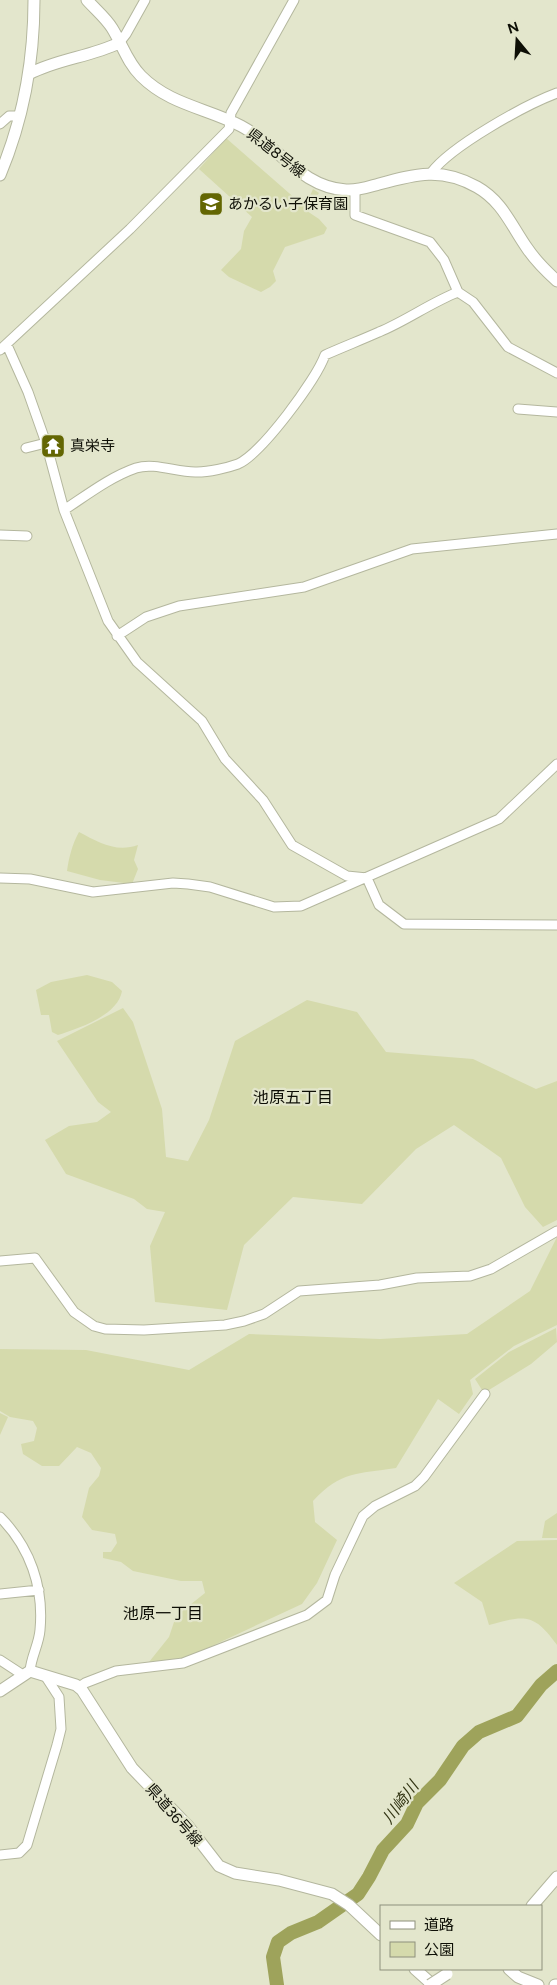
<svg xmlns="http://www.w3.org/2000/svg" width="557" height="1985" font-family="Figtree,'Noto Sans JP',sans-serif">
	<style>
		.green { fill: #d5daac }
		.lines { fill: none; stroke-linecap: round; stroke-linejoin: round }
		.river { stroke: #9ea35b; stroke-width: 14 }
		.street-casing { stroke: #b4b79e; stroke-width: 11 }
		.secondary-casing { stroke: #b4b79e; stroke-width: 13 }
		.street { stroke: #fff; stroke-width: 9 }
		.secondary { stroke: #fff; stroke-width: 11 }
		.secondary-bridge-casing { stroke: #b4b79e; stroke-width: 13; stroke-linecap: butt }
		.secondary-bridge { stroke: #fff; stroke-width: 11 }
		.labels { text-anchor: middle; stroke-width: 4.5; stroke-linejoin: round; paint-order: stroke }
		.street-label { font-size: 15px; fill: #0e0f06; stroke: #e3e6cc }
		.poi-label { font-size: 15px; fill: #0e0f06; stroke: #e3e6cc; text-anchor: start }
		.neighbourhood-label { font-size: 16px; fill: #0e0f06; stroke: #e3e6cc }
		.water-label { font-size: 16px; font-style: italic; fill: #323413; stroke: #e3e6cc }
	</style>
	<rect width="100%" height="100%" fill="#e3e6cc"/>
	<path class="green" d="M226 138 305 207 313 189 319 193 307 211 319 219 327 228 324 234 285 247 273 271 276 281 270 287 261 292 229 277 221 270 241 249 244 231 252 217 199 169Z
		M79 832C98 842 116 853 138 845L134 860 138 869 132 884 100 880 67 871C69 857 72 845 79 832Z
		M87 975 112 982 122 991C118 1015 80 1028 58 1035L52 1032 49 1015H41L36 990 51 982Z
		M307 1000 357 1012 386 1052 473 1059 536 1089 557 1081V1220L543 1227 525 1207 501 1158 454 1125 416 1149 362 1204 293 1197 244 1245 227 1310 155 1302 150 1246 165 1212 147 1209 134 1199 66 1174 45 1140 69 1126 97 1122 111 1112 98 1102 57 1041 123 1008 133 1022 162 1109 166 1157 188 1161 209 1120 235 1041Z
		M557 1237V1325L514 1346 470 1380 473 1394 459 1414 438 1399 396 1468C357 1474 341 1471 313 1501L315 1522 337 1540 317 1583 302 1604 184 1659 149 1662 169 1637 176 1616 205 1593 202 1581H181L133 1571 121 1562 103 1558V1552H111L117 1543 115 1534 92 1530 82 1517 89 1488 99 1476 101 1468 91 1453 77 1447 59 1466H42L23 1454 21 1444 34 1441 37 1428 33 1421 10 1417 0 1411V1349L86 1350 189 1370 249 1334 380 1339 467 1334 530 1291Z
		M556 1328 557 1342 531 1364 484 1393 475 1379 509 1352Z
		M0 1413 8 1417 0 1435Z
		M557 1513V1538H542L545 1521Z
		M557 1540V1645C534 1613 525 1615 489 1625L482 1602 454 1583 517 1541Z"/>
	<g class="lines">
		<path class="river" d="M277 1985 273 1957 278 1942 291 1933 318 1922 358 1894 369 1877 383 1850 407 1824 417 1803 440 1780 463 1746 479 1732 517 1716 541 1685 557 1671"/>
		<defs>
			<path id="street" d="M119 43 126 34 145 0
				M0 124 9 116H20
				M431 173C451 146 525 105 557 93
				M355 190V215L430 242 444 260 458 292 473 302 508 347 557 373
				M7 345 28 392 46 443 64 510 108 621 137 662 202 721 225 759 263 800 292 845 347 876 367 878
				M0 350 130 229 229 129 231 113 294 0
				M518 409 557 412
				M26 448 46 443
				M64 510C87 495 110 477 136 468 155 462 178 473 197 472 209 472 227 468 238 464 262 453 316 380 325 355 343 347 361 340 379 332 406 321 430 303 458 292
				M0 535 27 536
				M117 636 146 617 179 606 304 587 412 549 557 534
				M0 878 30 879 93 892 173 883 188 884 210 887 274 907 301 906 499 819 557 764
				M367 878 379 905 404 924 557 925
				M0 1261 35 1258 74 1312 94 1326 105 1329 144 1330 225 1325 244 1321 264 1314 299 1291 380 1285 417 1278 470 1276 491 1269 557 1231
				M0 1517C30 1547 44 1587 40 1630 39 1644 31 1657 30 1671
				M0 1594 39 1590
				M0 1660 23 1675
				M79 1687 85 1683 116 1671 183 1663 307 1615 327 1600 335 1575 363 1516 375 1506 415 1486 424 1477 485 1394
				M0 1855 19 1853 27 1845 57 1745 61 1729 59 1697 46 1677"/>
			<path id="secondary" d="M87 0C95 9 106 18 112 28 122 44 127 62 141 76 170 105 207 108 241 126 279 146 300 187 346 190 357 191 368 187 379 184 416 174 442 167 477 187 502 201 511 225 527 248 535 260 546 271 557 281
				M29 74C57 59 90 57 119 43
				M0 175C23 120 34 60 34 0
				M0 1691 30 1671 76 1685 82 1690 132 1768 188 1826 219 1866 235 1873 279 1880 332 1894 349 1905 381 1935
				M532 1906 557 1877
				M415 1969 433 1985
				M509 1969 518 1977 538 1985
				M555 1985H557"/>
		</defs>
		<use href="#street" class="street-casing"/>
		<use href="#secondary" class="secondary-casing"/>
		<use href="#street" class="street"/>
		<use href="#secondary" class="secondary"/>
		<defs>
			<path id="secondary-bridge" d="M430 1985 447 1974"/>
		</defs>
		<use href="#secondary-bridge" class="secondary-bridge-casing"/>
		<use href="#secondary-bridge" class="secondary-bridge"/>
	</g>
	<defs>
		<symbol id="school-square" viewBox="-11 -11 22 22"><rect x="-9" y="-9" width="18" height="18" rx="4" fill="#636602" stroke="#e3e6cc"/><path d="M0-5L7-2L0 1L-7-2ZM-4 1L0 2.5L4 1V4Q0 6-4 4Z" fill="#fff"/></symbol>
		<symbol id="temple-square" viewBox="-11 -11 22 22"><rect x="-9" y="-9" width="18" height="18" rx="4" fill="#636602" stroke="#e3e6cc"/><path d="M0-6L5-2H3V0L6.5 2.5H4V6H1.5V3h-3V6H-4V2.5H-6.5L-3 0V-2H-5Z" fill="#fff"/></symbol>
	</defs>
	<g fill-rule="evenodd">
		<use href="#school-square" x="197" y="190" width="28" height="28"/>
		<use href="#temple-square" x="39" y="432" width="28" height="28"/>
	</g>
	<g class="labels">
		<g class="street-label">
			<text transform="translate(276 153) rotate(38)" y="5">県道8号線</text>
			<text transform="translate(174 1815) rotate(49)" y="5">県道36号線</text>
		</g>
		<g class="poi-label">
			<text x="228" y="209">あかるい子保育園</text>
			<text x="70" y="451">真栄寺</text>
		</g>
		<g class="neighbourhood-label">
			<text x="293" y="1103">池原五丁目</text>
			<text x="163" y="1619">池原一丁目</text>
		</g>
		<g class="water-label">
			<text transform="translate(400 1802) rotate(-53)" y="6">川崎川</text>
		</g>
	</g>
	<rect x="380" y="1905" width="162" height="65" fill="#e3e6cc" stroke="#8e907d"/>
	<rect x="390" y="1921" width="25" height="8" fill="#ffffff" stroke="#8e907d"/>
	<text x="424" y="1930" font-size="15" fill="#0e0f06">道路</text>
	<rect x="390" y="1942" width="25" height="15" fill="#d5daac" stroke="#8e907d"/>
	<text x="424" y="1955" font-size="15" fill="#0e0f06">公園</text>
	<g transform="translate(517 40) rotate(342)" stroke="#e3e6cc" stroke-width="4" paint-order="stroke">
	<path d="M0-4L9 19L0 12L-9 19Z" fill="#0e0f06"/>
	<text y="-8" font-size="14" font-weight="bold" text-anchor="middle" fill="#0e0f06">N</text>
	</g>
</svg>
